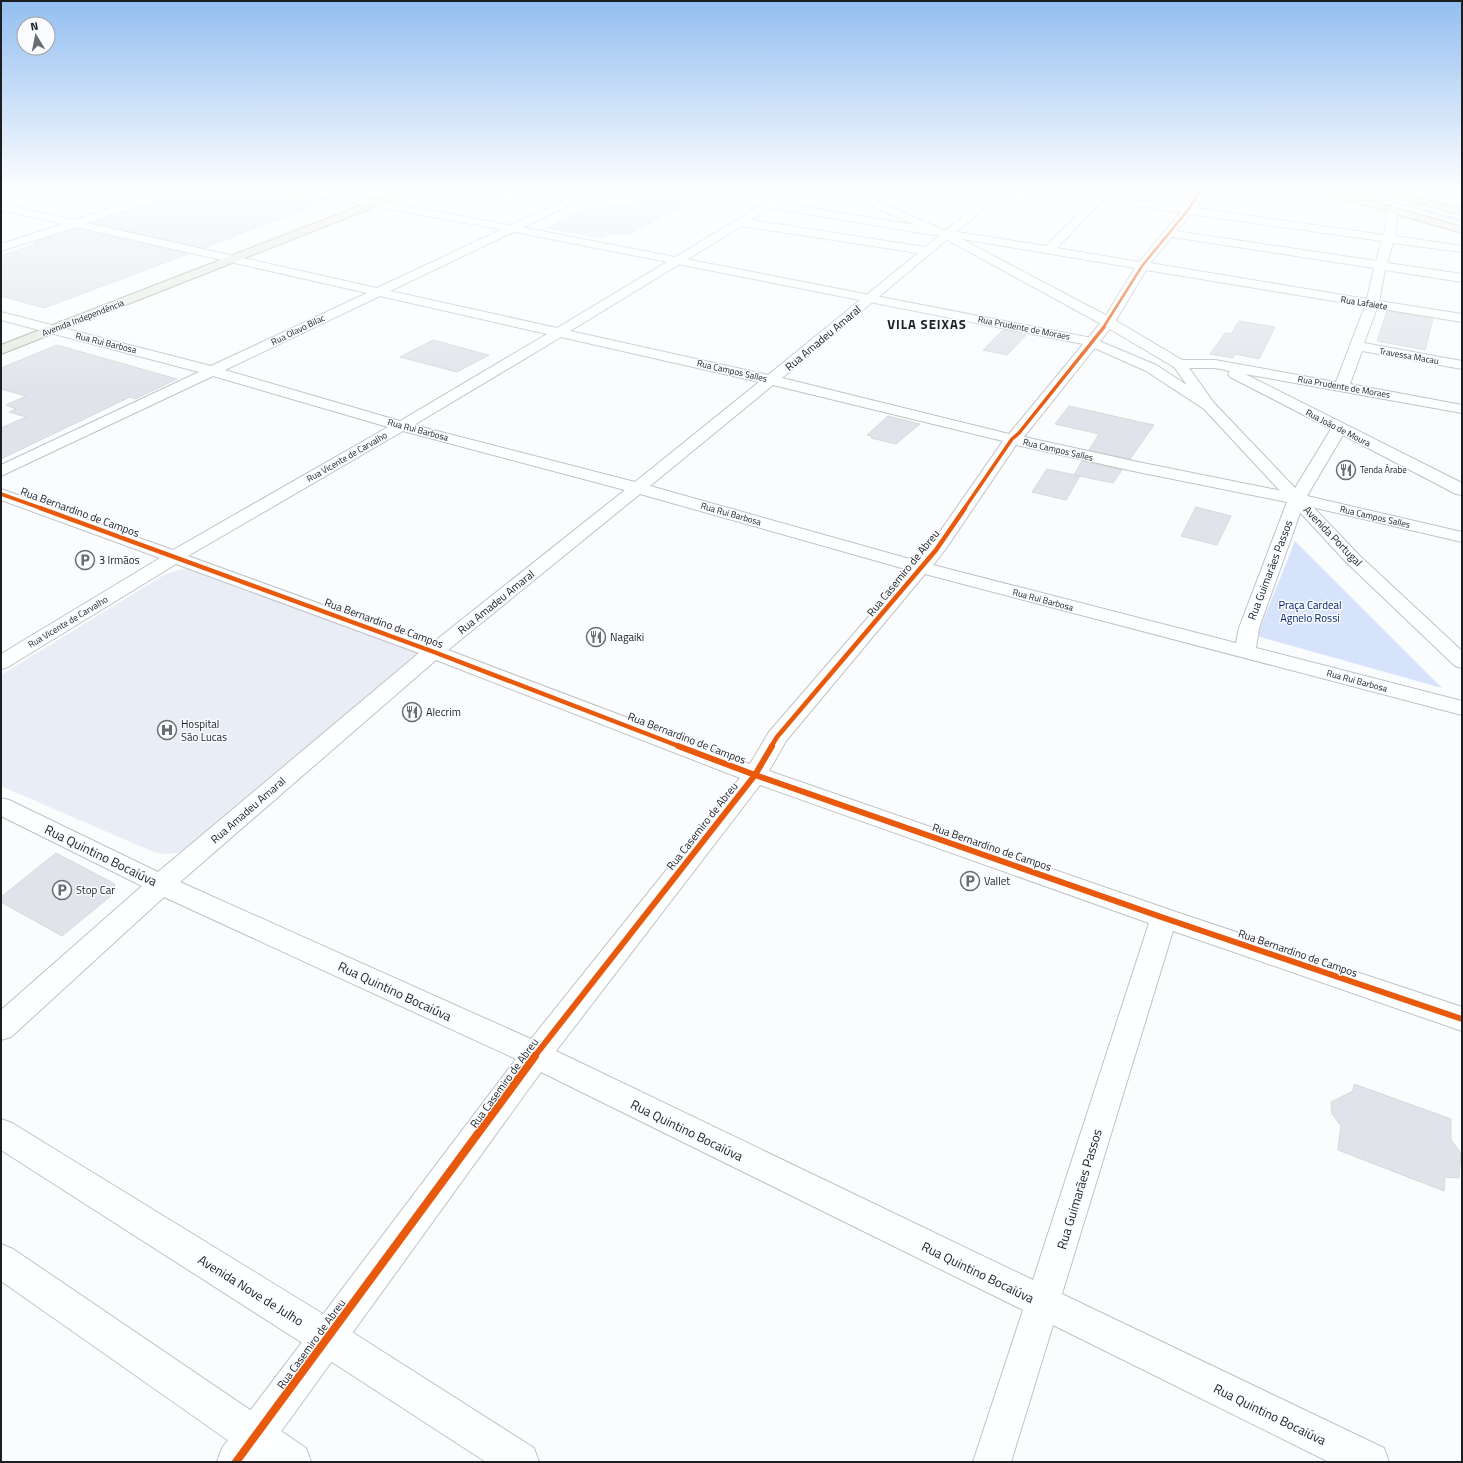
<svg xmlns="http://www.w3.org/2000/svg" width="1463" height="1463" font-family="'Titillium Web',sans-serif">
	<style>
		.built { fill: #e9edf5 }
		.green { fill: #d6e3fb }
		.lines { fill: none; stroke-linecap: round; stroke-linejoin: round }
		.stream { fill: #b5cefd; fill-rule: evenodd }
		.building { fill: #e0e4ea; stroke: #d7d9db }
		.street-casing { stroke: #c1c2c5; stroke-width: 2 }
		.secondary-casing { stroke: #c1c2c5; stroke-width: 2 }
		.primary-casing { stroke: #a6b0a0; stroke-width: 2 }
		.street { fill: #feffff; fill-rule: evenodd }
		.secondary { fill: #feffff; fill-rule: evenodd }
		.primary { fill: #e6ebe1; fill-rule: evenodd }
		.cycleway-far4-casing { stroke: #f9fbff; stroke-width: 4 }
		.cycleway-far3-casing { stroke: #f9fbff; stroke-width: 5 }
		.cycleway-far2-casing { stroke: #f9fbff; stroke-width: 6 }
		.cycleway-far1-casing { stroke: #f9fbff; stroke-width: 8 }
		.cycleway-casing { stroke: #f9fbff; stroke-width: 10 }
		.cycleway-far4 { stroke: #e8590c; stroke-width: 2.5 }
		.cycleway-far3 { stroke: #e8590c; stroke-width: 3.5 }
		.cycleway-far2 { stroke: #e8590c; stroke-width: 4.5 }
		.cycleway-far1 { stroke: #e8590c; stroke-width: 6 }
		.cycleway { stroke: #e8590c; stroke-width: 8 }
		.labels { text-anchor: middle; stroke-width: 3; stroke-linejoin: round; paint-order: stroke }
		.far-street-label { font-size: 9px; fill: #1c1e21; stroke: #f9fbff }
		.far-poi-label { font-size: 9px; fill: #1c1e21; stroke: #f9fbff; text-anchor: start }
		.street-label { font-size: 11px; fill: #1c1e21; stroke: #f9fbff }
		.poi-label { font-size: 11px; fill: #1c1e21; stroke: #f9fbff; text-anchor: start }
		.park-label { font-size: 11px; fill: #03216a; stroke: #f9fbff }
		.far-district-label { font-size: 13px; font-weight: bold; letter-spacing: 1px; fill: #1c1e21; stroke: #f9fbff }
		.near-street-label { font-size: 13px; fill: #1c1e21; stroke: #f9fbff }
	</style>
	<rect width="100%" height="100%" fill="#fafcfe"/>
	<path class="built" d="M190 568 414 649 418 653V657L183 852 168 854 156 853 1 786V675L164 575 181 569Z"/>
	<path class="green" d="M1295 541 1442 688 1257 636Z"/>
	<g class="lines">
		<path class="stream" d="M1344 189H1349L1462 220V222Z"/>
	</g>
	<path class="building" d="M197 189H290L296 193 331 200 204 248 94 223Z
		M318 189H355V191L347 194Z
		M679 194 699 197 627 235 614 233 602 238 546 228 590 207 602 209Z
		M76 229 188 254 44 308 1 296V256L38 243 35 242Z
		M1387 311 1433 319 1425 350 1377 341Z
		M1239 321 1275 327 1259 359 1235 354 1233 358 1210 354 1225 333 1231 334Z
		M1003 330 1026 335 1007 355 983 350Z
		M433 340 489 355 457 372 400 357Z
		M57 345 177 379 135 399 130 397 1 459V428L26 417 9 412 16 409 6 405 26 396 1 389V368Z
		M1069 406 1131 420 1154 425 1130 459 1089 450 1099 434 1055 424Z
		M888 416 920 424 896 444 871 438 872 436 867 435Z
		M1082 461 1122 470 1113 483 1074 475Z
		M1047 469 1080 476 1066 500 1032 492Z
		M1196 507 1231 516 1217 545 1181 536Z
		M56 853 115 884 112 895 62 936 1 902V897Z
		M1354 1084 1451 1119V1140L1461 1153 1459 1178 1445 1177 1444 1191 1338 1150 1341 1126 1332 1114 1331 1102 1353 1091Z"/>
	<g class="lines">
		<defs>
			<path id="street" d="M171 189H185L184 191 87 223 377 288 588 189H600L599 191 390 291 557 328 760 206 675 192 671 191 670 189H692L768 201 788 189H800L799 191 779 203 946 230 996 189H1007L957 232 1046 246 1092 200 1039 192 1035 191 1034 189H1058L1185 207 1197 189H1207L1195 208 1384 235 1388 210 1393 207 1398 210 1395 236 1462 246V252L1393 243 1387 263 1462 274V282L1385 270 1379 301 1462 314V322L1377 308 1364 343 1462 361V369L1362 351 1350 384 1462 405V413L1245 374 1462 483V495L1456 494 1343 435 1307 496 1462 532V542L1303 505 1259 628 1256 648 1462 701V715L925 574 786 741 769 771 1176 912 1462 1007V1031L1173 931 1062 1294 1384 1448 1389 1462H1329L1053 1325 1011 1462H973L1023 1310 541 1072 259 1462H217L222 1448 516 1059 164 897 11 1037 1 1040V1010L142 886 1 816V798L9 800 158 872 419 653 176 564 8 667 1 669V654L160 558 1 500V489L173 550 388 427 213 376 1 476V465L199 372 1 320V312L211 366 367 293 76 227 1 251V244L63 224 1 210V204L74 220ZM1102 201 1181 212 1139 262 1057 248ZM771 208 939 236 925 247 751 220ZM1191 214 1382 241 1376 261 1176 231ZM742 226 918 253 768 375 570 331ZM950 237 1135 268 1103 320 1009 434 782 378ZM1172 237 1374 268 1367 299 1150 263ZM1146 270 1365 306 1336 382 1215 360H1179L1174 361 1172 364 1174 367 1179 368H1215L1230 371 1228 374 1230 377 1331 429 1292 493 1138 462 1024 437 1113 325ZM380 296 547 334 400 421 225 370ZM561 337 759 382 635 482 414 425ZM773 385 1003 441 930 546 917 561 650 486ZM403 431 625 490 431 644 188 556ZM1016 445 1138 472 1287 502 1239 628 1236 643 933 565 945 550ZM640 494 909 570 769 732 750 764 448 650ZM436 660 740 778 531 1039 180 882ZM760 785 1149 923 1033 1280 556 1051Z
				M291 189H311L356 197 361 200 356 203 296 192Z"/>
			<path id="secondary" d="M837 189H850L950 233 1113 319 1184 361 1214 403 1359 555 1462 651V668L1455 666 1347 563 1204 409 1146 371 1088 345 510 231 356 203 351 200 356 197 510 225 1092 338 1156 365 1187 385 1174 367 1103 325 942 237 838 191Z
				M1 1119 12 1123 341 1325 534 1448 539 1462H486L315 1351 1 1150Z
				M1 1244 13 1249 306 1448 311 1462H259L1 1281Z"/>
			<path id="primary" d="M403 189H416L415 191 1 354V345Z
				M1315 189H1330L1462 227V233L1316 191Z
				M1371 189H1386L1462 209V215L1372 191Z"/>
		</defs>
		<use href="#street" class="street-casing"/>
		<use href="#secondary" class="secondary-casing"/>
		<use href="#primary" class="primary-casing"/>
		<use href="#street" class="street"/>
		<use href="#secondary" class="secondary"/>
		<use href="#primary" class="primary"/>
		<defs>
			<path id="cycleway-far4" d="M1103 328 1142 266 1188 210 1202 189"/>
			<path id="cycleway-far3" d="M1 494 43 509
				M964 509 1012 439 1019 433 1104 327"/>
			<path id="cycleway-far2" d="M40 508 434 652 681 747
				M771 747 777 737 936 550 965 508"/>
			<path id="cycleway-far1" d="M678 746 755 775 1167 919 1462 1019
				M534 1057 755 775 772 746"/>
			<path id="cycleway" d="M236 1462 535 1056"/>
		</defs>
		<use href="#cycleway-far4" class="cycleway-far4-casing"/>
		<use href="#cycleway-far3" class="cycleway-far3-casing"/>
		<use href="#cycleway-far2" class="cycleway-far2-casing"/>
		<use href="#cycleway-far1" class="cycleway-far1-casing"/>
		<use href="#cycleway" class="cycleway-casing"/>
		<use href="#cycleway-far4" class="cycleway-far4"/>
		<use href="#cycleway-far3" class="cycleway-far3"/>
		<use href="#cycleway-far2" class="cycleway-far2"/>
		<use href="#cycleway-far1" class="cycleway-far1"/>
		<use href="#cycleway" class="cycleway"/>
	</g>
	<linearGradient id="sky" x2="0" y2="1"><stop stop-color="#93bef0"/><stop offset="0.48" stop-color="#fdfeff"/><stop offset="1" stop-color="#fdfeff" stop-opacity="0"/></linearGradient>
	<rect width="1463" height="394" fill="url(#sky)"/>
	<defs>
		<symbol id="restaurant-ring" viewBox="-11 -11 22 22"><circle r="9.5" fill="#f9fbff" stroke="#6a6c6e" stroke-width="1.5"/><path d="M-5-6h1v4h1v-4h1v4h1v-4h1v5L-1.5 .5V6h-2V.5L-5-1ZM5-6V6H3V1.5H1.5Q1.5-4 5-6Z" fill="#6a6c6e"/></symbol>
		<symbol id="parking-ring" viewBox="-11 -11 22 22"><circle r="9.5" fill="#f9fbff" stroke="#6a6c6e" stroke-width="1.5"/><path d="M-3.5-5.5H1a3.5 3.5 0 0 1 0 7H-1V5.5H-3.5ZM-1-3.4V-.6H.8a1.4 1.4 0 0 0 0-2.8Z" fill="#6a6c6e"/></symbol>
		<symbol id="hospital-ring" viewBox="-11 -11 22 22"><circle r="9.5" fill="#f9fbff" stroke="#6a6c6e" stroke-width="1.5"/><path d="M-5-5h3v3.5h4V-5h3V5h-3V1.5h-4V5h-3Z" fill="#6a6c6e"/></symbol>
	</defs>
	<g fill-rule="evenodd">
		<use href="#restaurant-ring" x="1335" y="459" width="22" height="22"/>
		<use href="#parking-ring" x="74" y="549" width="22" height="22"/>
		<use href="#restaurant-ring" x="585" y="626" width="22" height="22"/>
		<use href="#restaurant-ring" x="401" y="701" width="22" height="22"/>
		<use href="#hospital-ring" x="156" y="719" width="22" height="22"/>
		<use href="#parking-ring" x="959" y="870" width="22" height="22"/>
		<use href="#parking-ring" x="51" y="879" width="22" height="22"/>
	</g>
	<g class="labels">
		<g class="far-street-label">
			<text transform="translate(1364 303) rotate(9)" y="3">Rua Lafaiete</text>
			<text transform="translate(83 318) rotate(-21)" y="3">Avenida Independência</text>
			<text transform="translate(1024 328) rotate(11)" y="3">Rua Prudente de Moraes</text>
			<text transform="translate(298 330) rotate(-26)" y="3">Rua Olavo Bilac</text>
			<text transform="translate(106 343) rotate(14)" y="3">Rua Rui Barbosa</text>
			<text transform="translate(1409 356) rotate(10)" y="3">Travessa Macau</text>
			<text transform="translate(732 371) rotate(13)" y="3">Rua Campos Salles</text>
			<text transform="translate(1344 387) rotate(10)" y="3">Rua Prudente de Moraes</text>
			<text transform="translate(1338 428) rotate(27)" y="3">Rua João de Moura</text>
			<text transform="translate(418 430) rotate(15)" y="3">Rua Rui Barbosa</text>
			<text transform="translate(1058 450) rotate(13)" y="3">Rua Campos Salles</text>
			<text transform="translate(347 457) rotate(-30)" y="3">Rua Vicente de Carvalho</text>
			<text transform="translate(731 514) rotate(16)" y="3">Rua Rui Barbosa</text>
			<text transform="translate(1375 517) rotate(13)" y="3">Rua Campos Salles</text>
			<text transform="translate(1043 600) rotate(15)" y="3">Rua Rui Barbosa</text>
			<text transform="translate(68 622) rotate(-31)" y="3">Rua Vicente de Carvalho</text>
			<text transform="translate(1357 681) rotate(15)" y="3">Rua Rui Barbosa</text>
		</g>
		<g class="far-poi-label">
			<text x="1360" y="473">Tenda Árabe</text>
		</g>
		<g class="street-label">
			<text transform="translate(823 338) rotate(-40)" y="4">Rua Amadeu Amaral</text>
			<text transform="translate(80 512) rotate(20)" y="4">Rua Bernardino de Campos</text>
			<text transform="translate(1333 536) rotate(46)" y="4">Avenida Portugal</text>
			<text transform="translate(1270 570) rotate(-69)" y="4">Rua Guimarães Passos</text>
			<text transform="translate(903 573) rotate(-51)" y="4">Rua Casemiro de Abreu</text>
			<text transform="translate(496 602) rotate(-39)" y="4">Rua Amadeu Amaral</text>
			<text transform="translate(384 623) rotate(20)" y="4">Rua Bernardino de Campos</text>
			<text transform="translate(687 738) rotate(21)" y="4">Rua Bernardino de Campos</text>
			<text transform="translate(248 810) rotate(-41)" y="4">Rua Amadeu Amaral</text>
			<text transform="translate(702 826) rotate(-52)" y="4">Rua Casemiro de Abreu</text>
			<text transform="translate(992 847) rotate(19)" y="4">Rua Bernardino de Campos</text>
			<text transform="translate(1298 953) rotate(19)" y="4">Rua Bernardino de Campos</text>
			<text transform="translate(504 1083) rotate(-54)" y="4">Rua Casemiro de Abreu</text>
			<text transform="translate(311 1344) rotate(-54)" y="4">Rua Casemiro de Abreu</text>
		</g>
		<g class="poi-label">
			<text x="99" y="564">3 Irmãos</text>
			<text x="610" y="641">Nagaiki</text>
			<text x="426" y="716">Alecrim</text>
			<text x="181" y="728">Hospital<tspan x="181" dy="13">São Lucas</tspan></text>
			<text x="984" y="885">Vallet</text>
			<text x="76" y="894">Stop Car</text>
		</g>
		<g class="park-label">
			<text x="1310" y="609">Praça Cardeal<tspan x="1310" dy="13">Agnelo Rossi</tspan></text>
		</g>
		<g class="far-district-label">
			<text x="927" y="329">VILA SEIXAS</text>
		</g>
		<g class="near-street-label">
			<text transform="translate(101 855) rotate(26)" y="5">Rua Quintino Bocaiúva</text>
			<text transform="translate(395 991) rotate(25)" y="5">Rua Quintino Bocaiúva</text>
			<text transform="translate(687 1130) rotate(26)" y="5">Rua Quintino Bocaiúva</text>
			<text transform="translate(1079 1189) rotate(-73)" y="5">Rua Guimarães Passos</text>
			<text transform="translate(978 1272) rotate(26)" y="5">Rua Quintino Bocaiúva</text>
			<text transform="translate(251 1290) rotate(32)" y="5">Avenida Nove de Julho</text>
			<text transform="translate(1270 1414) rotate(26)" y="5">Rua Quintino Bocaiúva</text>
		</g>
	</g>
	<rect width="1463" height="1463" fill="none" stroke="#1c1e21" stroke-width="4"/>
	<g transform="translate(36 36) rotate(350)"><circle r="19" fill="#f9fbff" stroke="#a1a3a6"/>
	<path d="M0-3L7 15L0 10L-7 15Z" fill="#6a6c6e"/>
	<text y="-6" font-size="11" font-weight="bold" text-anchor="middle" fill="#1c1e21">N</text>
	</g>
</svg>
